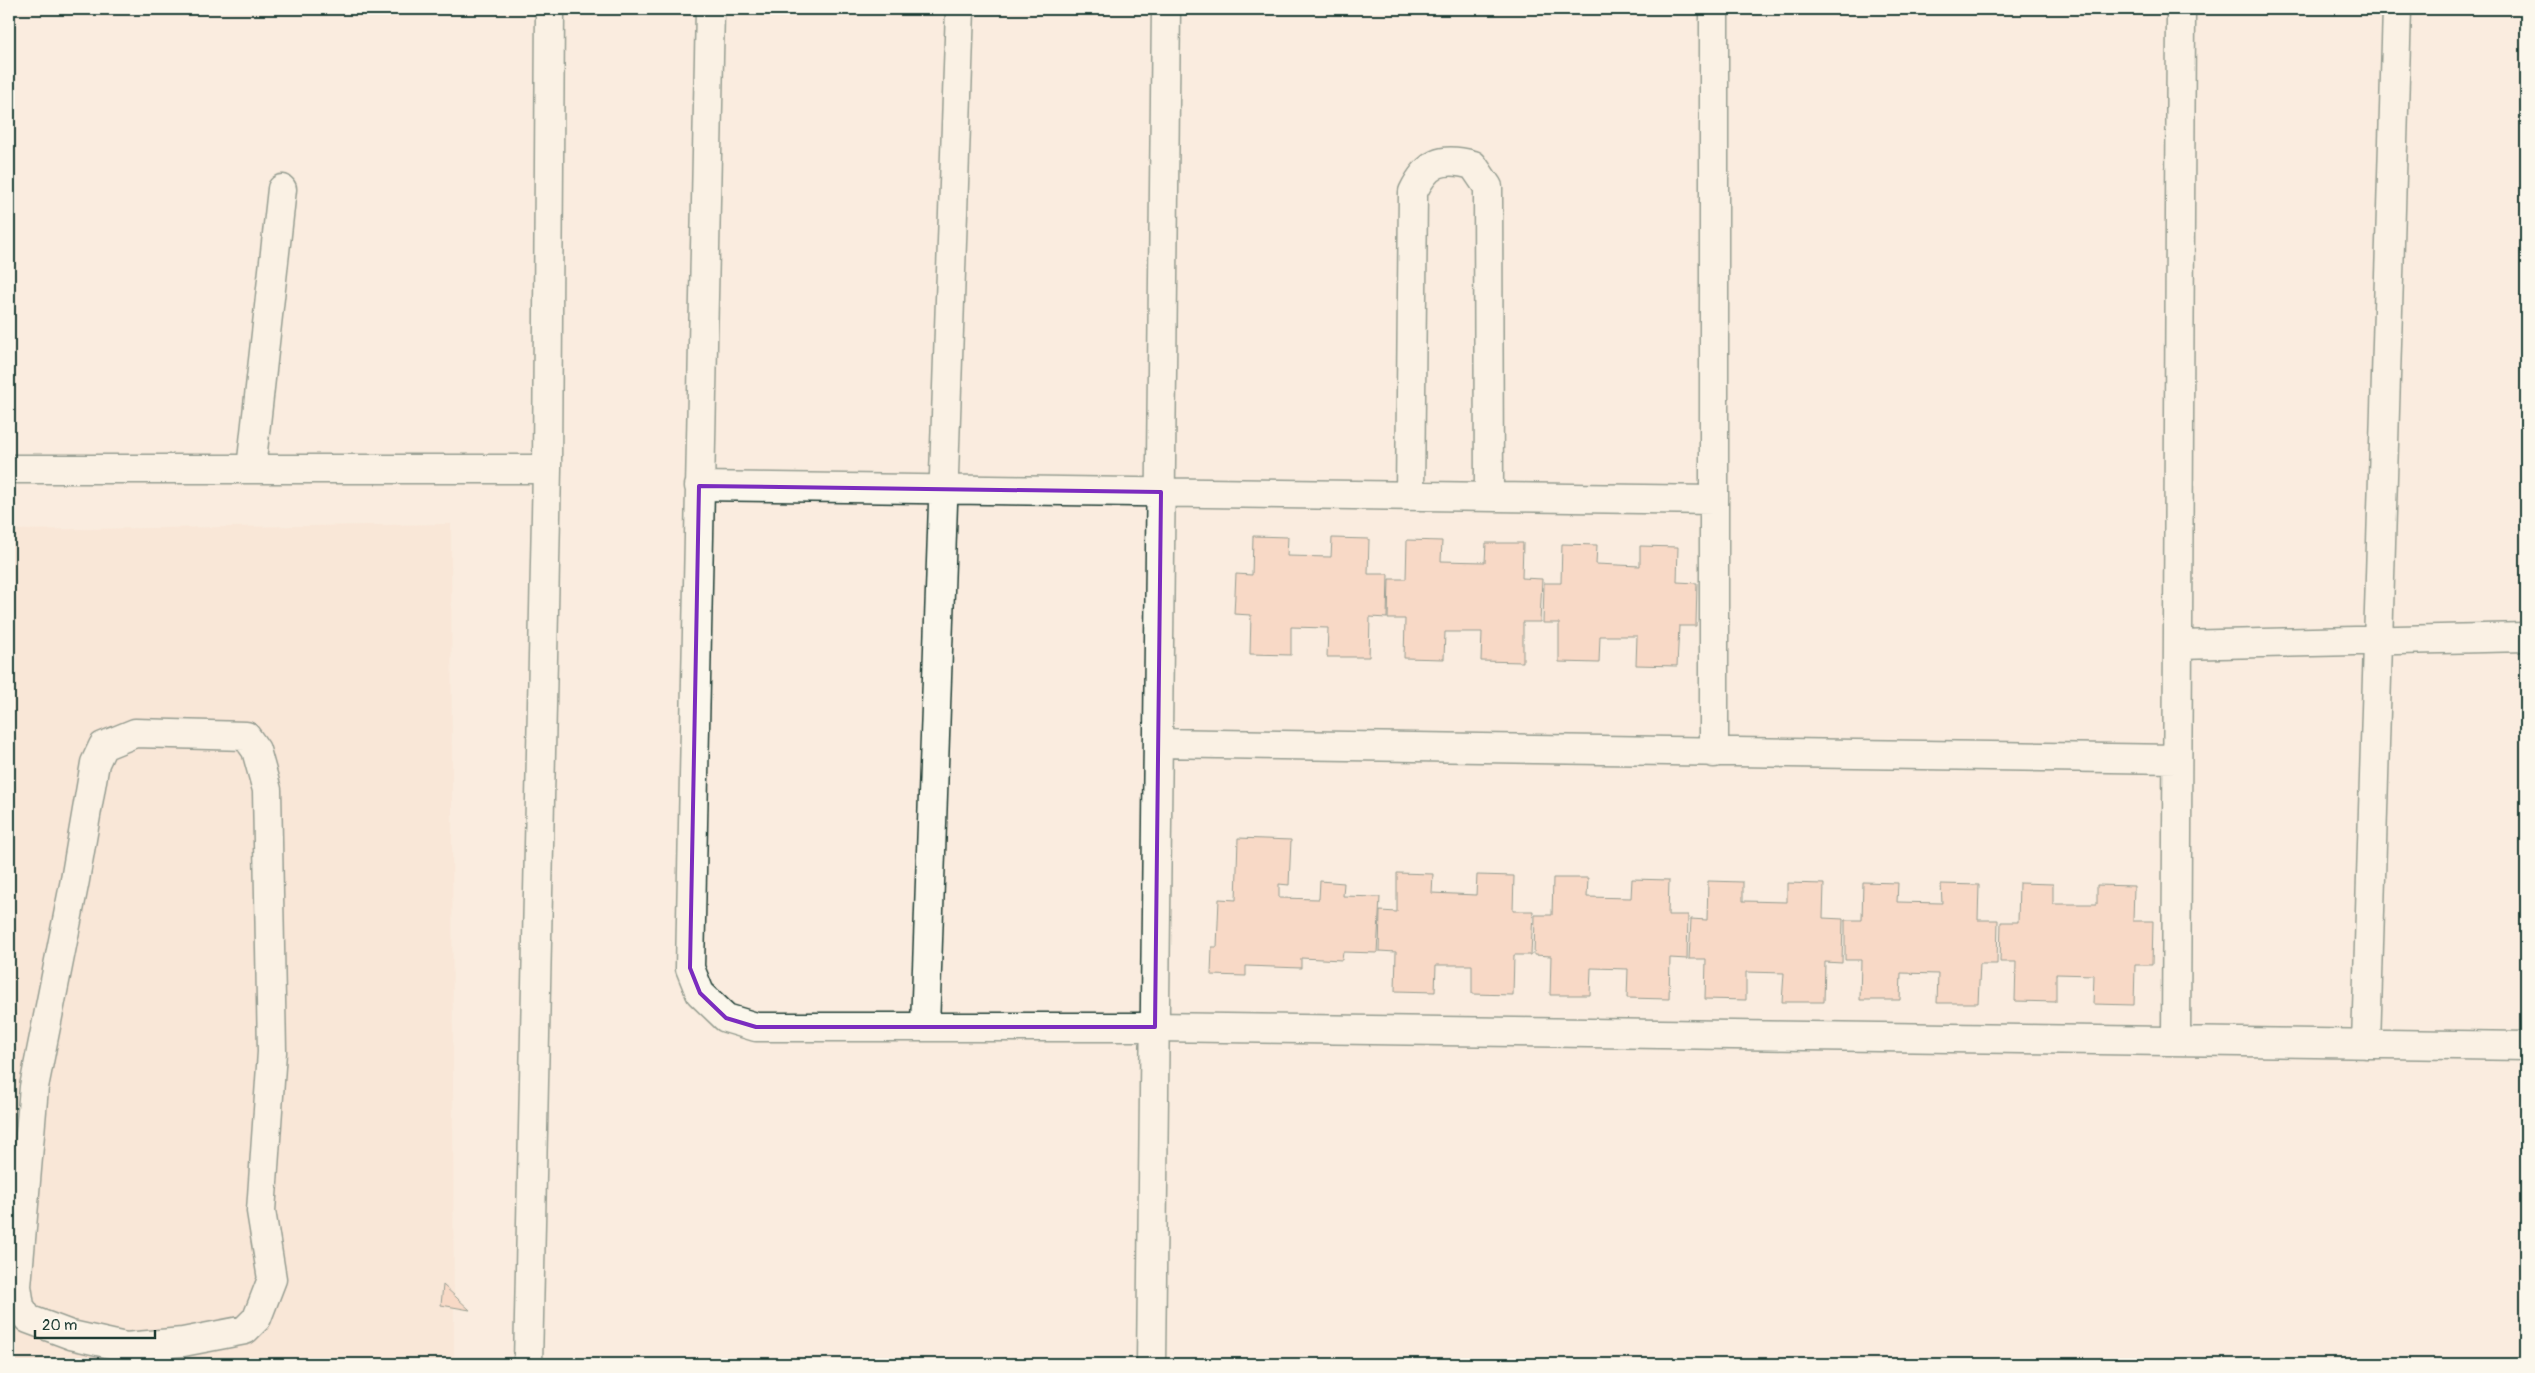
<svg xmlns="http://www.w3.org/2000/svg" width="2535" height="1373" font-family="Pangolin,sans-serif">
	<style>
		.built { fill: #f9dfcf }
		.building { fill: #f6c1a9; stroke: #1f3d34 }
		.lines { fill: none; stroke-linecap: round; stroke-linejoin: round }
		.minor-casing { stroke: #1f3d34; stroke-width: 31 }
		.minor { stroke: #fbf7ec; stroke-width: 28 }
		.marked { fill: none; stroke: #7b2cbf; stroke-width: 4; stroke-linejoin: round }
	</style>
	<rect width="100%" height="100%" fill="#faecdf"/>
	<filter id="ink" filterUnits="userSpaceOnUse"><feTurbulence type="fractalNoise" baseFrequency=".02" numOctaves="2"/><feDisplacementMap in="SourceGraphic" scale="10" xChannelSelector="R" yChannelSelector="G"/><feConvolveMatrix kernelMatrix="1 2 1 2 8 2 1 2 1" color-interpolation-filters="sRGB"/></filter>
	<g filter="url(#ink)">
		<path class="built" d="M451 524 454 1364H9V530Z"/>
		<path class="building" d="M1253 536 1288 537 1287 556 1331 557 1332 538 1369 539 1368 574H1388L1387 618 1370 617 1369 657H1327L1328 628 1291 627V655L1250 654 1251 615 1234 614 1236 574 1252 575Z
			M1407 540 1442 541 1441 561 1485 562 1486 543H1523L1522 578 1542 579 1540 622H1523V662L1481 661 1482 632H1445L1444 659 1404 658 1405 619H1388L1389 579H1406Z
			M1562 544 1597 545 1596 564 1640 566V546L1678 547 1677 582 1697 583 1696 626H1679L1677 666 1636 665 1637 636H1600L1599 663 1559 662V623H1543L1544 583H1561Z
			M1238 838 1291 840 1289 885 1279 884V898L1319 899 1320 881 1344 883 1343 896 1380 897 1377 953 1343 952 1342 960 1301 958V968L1246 966V976L1211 975 1212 947H1217L1219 899 1236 900Z
			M1397 873 1433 874 1432 893 1476 895 1477 875 1514 876 1513 911H1533L1531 955H1514L1513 995 1472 994V965H1436L1435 992 1395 991 1396 952 1379 951 1380 911 1397 912Z
			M1553 878H1588L1587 897 1631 898 1632 879 1669 880 1668 915H1688L1687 959 1670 958 1669 999 1627 998 1628 969 1591 968 1590 995H1550L1551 956 1534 955 1535 915H1552Z
			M1708 881 1743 882V901L1787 902V883L1824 884 1823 918 1843 919 1842 963 1825 962 1824 1002H1782L1784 973 1746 972V1000L1705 999 1706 959H1689L1691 919 1707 920Z
			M1863 882 1898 883 1897 902 1942 903 1941 884 1979 885 1978 920H1998L1997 964H1980L1978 1003H1937L1938 974 1901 973 1900 1000H1860L1861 960H1845V920H1862Z
			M2019 883 2053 884V904H2097V885L2134 886 2133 921H2153L2152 965H2135L2134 1005 2093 1004 2094 975 2056 974V1002L2015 1001 2016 962H2000L2001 922H2018Z
			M443 1285 470 1310 441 1305Z"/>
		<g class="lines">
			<defs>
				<path id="minor" d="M710 9 690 968 700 993 726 1018 756 1027H1155L2526 1046
					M9 469H547
					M251 469 282 189
					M699 486 1714 500
					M1410 496 1413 192C1427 163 1441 156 1473 165L1488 187 1489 497
					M2178 645 2526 637
					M135 733 246 736 256 750 267 790 272 1052 261 1211 272 1279 257 1318 245 1330 183 1342 125 1347 71 1335 28 1319 20 1306 17 1286 34 1087 75 880 95 763 103 746Z
					M1158 743 2177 759
					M1714 753V9
					M925 1027 960 9
					M2176 1041 2181 9
					M2366 1044 2397 9
					M528 1364 547 469 550 9
					M1151 1364 1166 9"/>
			</defs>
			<use href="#minor" class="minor-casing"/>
			<use href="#minor" class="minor"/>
		</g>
	</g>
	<path d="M0 0H2535V1373H0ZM699 486 1161 492 1155 1027H756L726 1018 700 993 690 968Z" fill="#faecdf" fill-opacity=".55" fill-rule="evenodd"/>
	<path class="marked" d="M699 486 1161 492 1155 1027H756L726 1018 700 993 690 968Z"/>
	<rect width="2535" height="1373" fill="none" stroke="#fbf7ec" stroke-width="30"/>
	<rect x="15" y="15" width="2505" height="1343" fill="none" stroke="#1f3d34" stroke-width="2" filter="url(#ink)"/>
	<path d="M35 1330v8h120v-8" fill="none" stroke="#1f3d34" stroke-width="2.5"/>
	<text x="42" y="1330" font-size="15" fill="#1f3d34" stroke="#fbf7ec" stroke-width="4" paint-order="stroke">20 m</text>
</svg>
